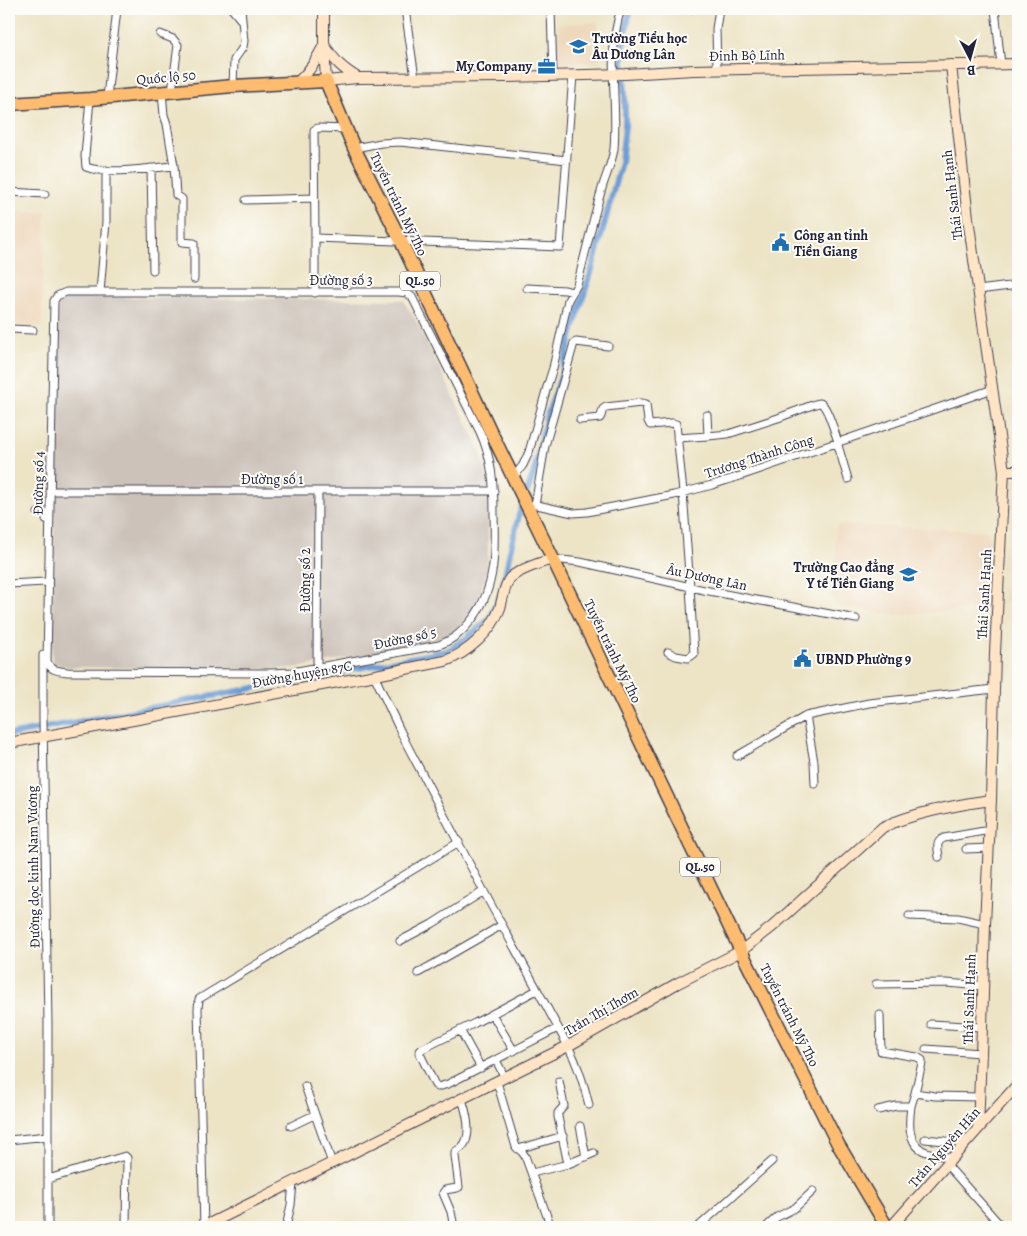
<svg xmlns="http://www.w3.org/2000/svg" width="1027" height="1236" font-family="Alegreya,serif">
	<style>
		.built { fill: #eed7bb }
		.industrial { fill: #ccc2b9 }
		.lines { fill: none; stroke-linecap: round; stroke-linejoin: round }
		.canal { stroke: #6c9dd6; stroke-width: 6 }
		.street-casing { stroke: #403f50; stroke-width: 9 }
		.secondary-casing { stroke: #403f50; stroke-width: 12 }
		.highway-casing { stroke: #403f50; stroke-width: 15 }
		.street { stroke: #fff; stroke-width: 7 }
		.secondary { stroke: #ffe4c6; stroke-width: 10 }
		.highway { stroke: #febc70; stroke-width: 12 }
		.labels { text-anchor: middle; stroke-width: 4; stroke-linejoin: round; paint-order: stroke }
		.shield { fill: #fdfcf7; stroke: #646373; stroke-width: 1 }
		.shield-label { font-size: 12px; font-weight: bold; fill: #22223b }
		.poi-label { font-size: 14px; font-weight: bold; fill: #22223b; stroke: #fdfcf7; text-anchor: start }
		.street-label { font-size: 14px; fill: #22223b; stroke: #fdfcf7 }
	</style>
	<rect width="100%" height="100%" fill="#fdfcf7"/>
	<filter id="ink" filterUnits="userSpaceOnUse"><feTurbulence type="fractalNoise" baseFrequency=".02" numOctaves="2"/><feDisplacementMap in="SourceGraphic" scale="10" xChannelSelector="R" yChannelSelector="G"/><feConvolveMatrix kernelMatrix="1 2 1 2 8 2 1 2 1" color-interpolation-filters="sRGB"/></filter>
	<filter id="wash" filterUnits="userSpaceOnUse"><feTurbulence type="fractalNoise" baseFrequency=".0096" numOctaves="4" result="noise"/><feDisplacementMap in="SourceGraphic" scale="20" xChannelSelector="R" yChannelSelector="G"/><feGaussianBlur stdDeviation="1.12" result="paint"/><feColorMatrix in="noise" values="0 0 0 0 0 0 0 0 0 0 0 0 0 0 0 0 0 1.4 0 .05"/><feComposite in="paint" operator="in"/></filter>
	<g filter="url(#wash)">
		<rect width="100%" height="100%" fill="#ede4c6"/>
		<path class="built" d="M598 22V62L558 63V24Z
			M9 212H46L41 327H9Z
			M1014 479H1018V601L1006 602 1012 482Z
			M837 525 990 531 989 555 981 565 980 586 989 595V611L964 610 897 615 845 608 833 602 836 550 835 538Z"/>
		<path class="industrial" d="M69 297 403 300 416 321 481 452 488 481V559L485 578 476 605 465 623 444 637 413 646 302 667 280 669 70 667 60 665 54 662 52 657 58 305 61 299Z"/>
		<g class="lines">
			<path class="canal" d="M503 585 510 551 520 511 534 473 546 420 561 376 573 329 593 266 621 162 625 126V96L622 50 630 9
				M9 735C155 706 301 680 447 651L468 637 490 618 499 597"/>
		</g>
	</g>
	<g filter="url(#ink)">
		<g class="lines">
			<defs>
				<path id="street" d="M232 9 242 21
					M405 9 415 78
					M551 9 553 75
					M663 9H691
					M995 9 1001 65
					M160 34 173 39 178 45 172 91
					M717 69 716 29 719 9
					M9 81 10 104
					M233 86 234 60 243 47 244 41 241 9
					M107 97 117 9
					M90 99 85 156 86 167C106 175 152 168 174 166L167 124 164 115 162 92
					M354 148 381 143 400 142 567 160
					M174 166 176 195 182 199V242L194 243V279
					M151 168 153 270
					M9 192 45 194
					M246 200 314 198
					M315 238 560 247 573 75
					M527 288 565 290 572 292
					M978 290 1018 285
					M66 292H399L407 293 412 297 480 432C492 458 494 485 494 514 495 550 496 587 474 617 463 631 455 639 439 645L292 672 271 673 68 672C59 671 50 671 47 661L54 301 57 296Z
					M100 292 106 222V170
					M315 293V238L314 130 318 128 347 129
					M9 329 33 330
					M707 415 708 436 728 434 747 428 778 418 815 404C819 403 820 402 823 405 829 412 835 433 838 442
					M580 420 600 418 601 416 603 409 606 407 641 403 646 404 648 421 650 425 672 423 676 424 683 492 690 587 694 654 688 658 676 656 668 652
					M677 438 708 436
					M837 442 848 479
					M513 478 523 465 529 452 547 387 553 368 568 300 577 285C586 252 593 218 603 185 607 173 612 162 614 149 618 101 606 55 621 9
					M50 491H494
					M526 505H537L573 513 587 512 674 495 712 485 743 475 993 389
					M535 505 545 446 574 343 576 342 608 346
					M38 513H45L46 519
					M553 559 580 562 704 590 856 619
					M9 584 45 582
					M43 655V720L48 1023V1227
					M317 668 318 491
					M374 675 406 743 490 903 568 1046C578 1065 584 1084 589 1105
					M806 716 814 762 815 784
					M737 756 806 716 869 703 994 689
					M966 849 989 848
					M939 857C938 848 935 842 944 838L990 830
					M909 916 958 918 985 924
					M400 941 432 924 484 891
					M418 973 502 925
					M876 984 946 983 984 986
					M537 990 475 1023 422 1049 420 1051V1054L435 1085 438 1087 448 1084 558 1028
					M492 1014 514 1051
					M880 1015 881 1051 917 1057 922 1060V1063L915 1093 935 1096 979 1097
					M931 1024 982 1027
					M460 1030 481 1068
					M926 1049 981 1053
					M496 1060 505 1078
					M559 1081 564 1106 558 1113V1117L568 1164
					M497 1082 516 1147 522 1152 525 1156 551 1227
					M305 1086 332 1163
					M911 1106C909 1121 907 1141 922 1150 931 1155 943 1156 953 1158
					M878 1110 896 1106H911L915 1093
					M291 1126 314 1115
					M580 1126 586 1157
					M925 1139 965 1143
					M9 1140 48 1136
					M518 1149 563 1136
					M947 1165 1002 1227
					M532 1173 568 1164 594 1153
					M48 1179 125 1156 127 1158 126 1227
					M204 1227 198 1009 199 999 459 842
					M286 1227 291 1205 293 1183
					M454 1227 451 1212 443 1193 445 1190 457 1188 459 1187 455 1156V1152C457 1150 460 1149 462 1147 473 1136 466 1111 462 1099
					M698 1227 772 1161
					M766 1227 777 1217 795 1208 813 1191
					M1013 1227 1018 1222"/>
				<path id="secondary" d="M324 9V45L326 81 358 78 507 77 625 74 694 70 1018 64
					M951 65 968 218 1004 471 995 653 991 800 985 924 982 1027 978 1129
					M298 82C311 70 316 60 324 45 336 62 340 67 358 78
					M1004 471H1018
					M9 743 376 675 445 661C468 653 492 631 500 608 503 598 504 586 510 578 518 570 542 562 553 559
					M203 1227 568 1046 676 984 741 951 772 927 883 827C916 812 955 805 991 800
					M891 1227 1018 1084"/>
				<path id="highway" d="M9 104 90 99 233 86 326 81 354 148 401 241 489 428 553 559 741 951 838 1144 887 1227"/>
			</defs>
			<use href="#street" class="street-casing"/>
			<use href="#secondary" class="secondary-casing"/>
			<use href="#highway" class="highway-casing"/>
			<use href="#street" class="street"/>
			<use href="#secondary" class="secondary"/>
			<use href="#highway" class="highway"/>
		</g>
	</g>
	<defs>
		<symbol id="school-bare" viewBox="-9 -9 18 18"><path d="M0-5L7-2L0 1L-7-2ZM-4 1L0 2.5L4 1V4Q0 6-4 4Z" fill="#1f6fb2" stroke="#fdfcf7" stroke-width="2.5" paint-order="stroke"/></symbol>
		<symbol id="office-bare" viewBox="-9 -9 18 18"><path d="M-6-3h4V-5.5h4V-3h4V5H-6ZM-1-4.5V-3h2v-1.5ZM-6 0V1H6V0Z" fill="#1f6fb2" stroke="#fdfcf7" stroke-width="2.5" paint-order="stroke"/></symbol>
		<symbol id="civic-bare" viewBox="-9 -9 18 18"><path d="M-.6-6.5H3V-4.5H.6V-3L4-1V1h2V6H-6V1h2V-1L-.6-3ZM-1.2 2.5V6h2.4V2.5Z" fill="#1f6fb2" stroke="#fdfcf7" stroke-width="2.5" paint-order="stroke"/></symbol>
		<symbol id="university-bare" viewBox="-9 -9 18 18"><path d="M0-5L7-2L0 1L-7-2ZM-4 1L0 2.5L4 1V4Q0 6-4 4Z" fill="#1f6fb2" stroke="#fdfcf7" stroke-width="2.5" paint-order="stroke"/></symbol>
	</defs>
	<g fill-rule="evenodd">
		<use href="#school-bare" x="566" y="34" width="25" height="25"/>
		<use href="#office-bare" x="534" y="54" width="25" height="25"/>
		<use href="#civic-bare" x="768" y="230" width="25" height="25"/>
		<use href="#university-bare" x="896" y="562" width="25" height="25"/>
		<use href="#civic-bare" x="790" y="646" width="25" height="25"/>
	</g>
	<g class="labels">
		<g class="shield">
			<rect x="400" y="271.5" width="40" height="19" rx="4"/>
			<rect x="680" y="857.5" width="40" height="19" rx="4"/>
		</g>
		<g class="shield-label">
			<text x="420" y="285">QL.50</text>
			<text x="700" y="871">QL.50</text>
		</g>
		<g class="poi-label">
			<text x="592" y="43">Trường Tiểu học<tspan x="592" dy="16">Âu Dương Lân</tspan></text>
			<text x="532" y="71" text-anchor="end">My Company</text>
			<text x="794" y="240">Công an tỉnh<tspan x="794" dy="16">Tiền Giang</tspan></text>
			<text x="894" y="572" text-anchor="end">Trường Cao đẳng<tspan x="894" dy="16">Y tế Tiền Giang</tspan></text>
			<text x="816" y="664">UBND Phường 9</text>
		</g>
		<g class="street-label">
			<text transform="translate(747 55) rotate(-1)" y="5">Đinh Bộ Lĩnh</text>
			<text transform="translate(166 77) rotate(-5)" y="5">Quốc lộ 50</text>
			<text transform="translate(952 195) rotate(-97)" y="5">Thái Sanh Hạnh</text>
			<text transform="translate(399 204) rotate(64)" y="5">Tuyến tránh Mỹ Tho</text>
			<text x="341" y="285">Đường số 3</text>
			<text transform="translate(759 456) rotate(-18)" y="5">Trương Thành Công</text>
			<text x="272" y="484">Đường số 1</text>
			<text transform="translate(38 483) rotate(-89)" y="5">Đường số 4</text>
			<text transform="translate(707 577) rotate(12)" y="5">Âu Dương Lân</text>
			<text transform="translate(305 580) rotate(-90)" y="5">Đường số 2</text>
			<text transform="translate(984 594) rotate(-87)" y="5">Thái Sanh Hạnh</text>
			<text transform="translate(405 638) rotate(-12)" y="5">Đường số 5</text>
			<text transform="translate(613 651) rotate(64)" y="5">Tuyến tránh Mỹ Tho</text>
			<text transform="translate(302 674) rotate(-10)" y="5">Đường huyện 87C</text>
			<text transform="translate(33 867) rotate(-91)" y="5">Đường dọc kinh Nam Vương</text>
			<text transform="translate(969 999) rotate(-88)" y="5">Thái Sanh Hạnh</text>
			<text transform="translate(601 1011) rotate(-30)" y="5">Trần Thị Thơm</text>
			<text transform="translate(790 1015) rotate(63)" y="5">Tuyến tránh Mỹ Tho</text>
			<text transform="translate(944 1147) rotate(-49)" y="5">Trần Nguyên Hãn</text>
		</g>
	</g>
	<rect width="1027" height="1236" fill="none" stroke="#fdfcf7" stroke-width="30"/>
	<g transform="translate(970 58) rotate(174)" stroke="#fdfcf7" stroke-width="4" paint-order="stroke">
	<path d="M0-4L9 19L0 12L-9 19Z" fill="#22223b"/>
	<text y="-8" font-size="14" font-weight="bold" text-anchor="middle" fill="#22223b">B</text>
	</g>
</svg>
